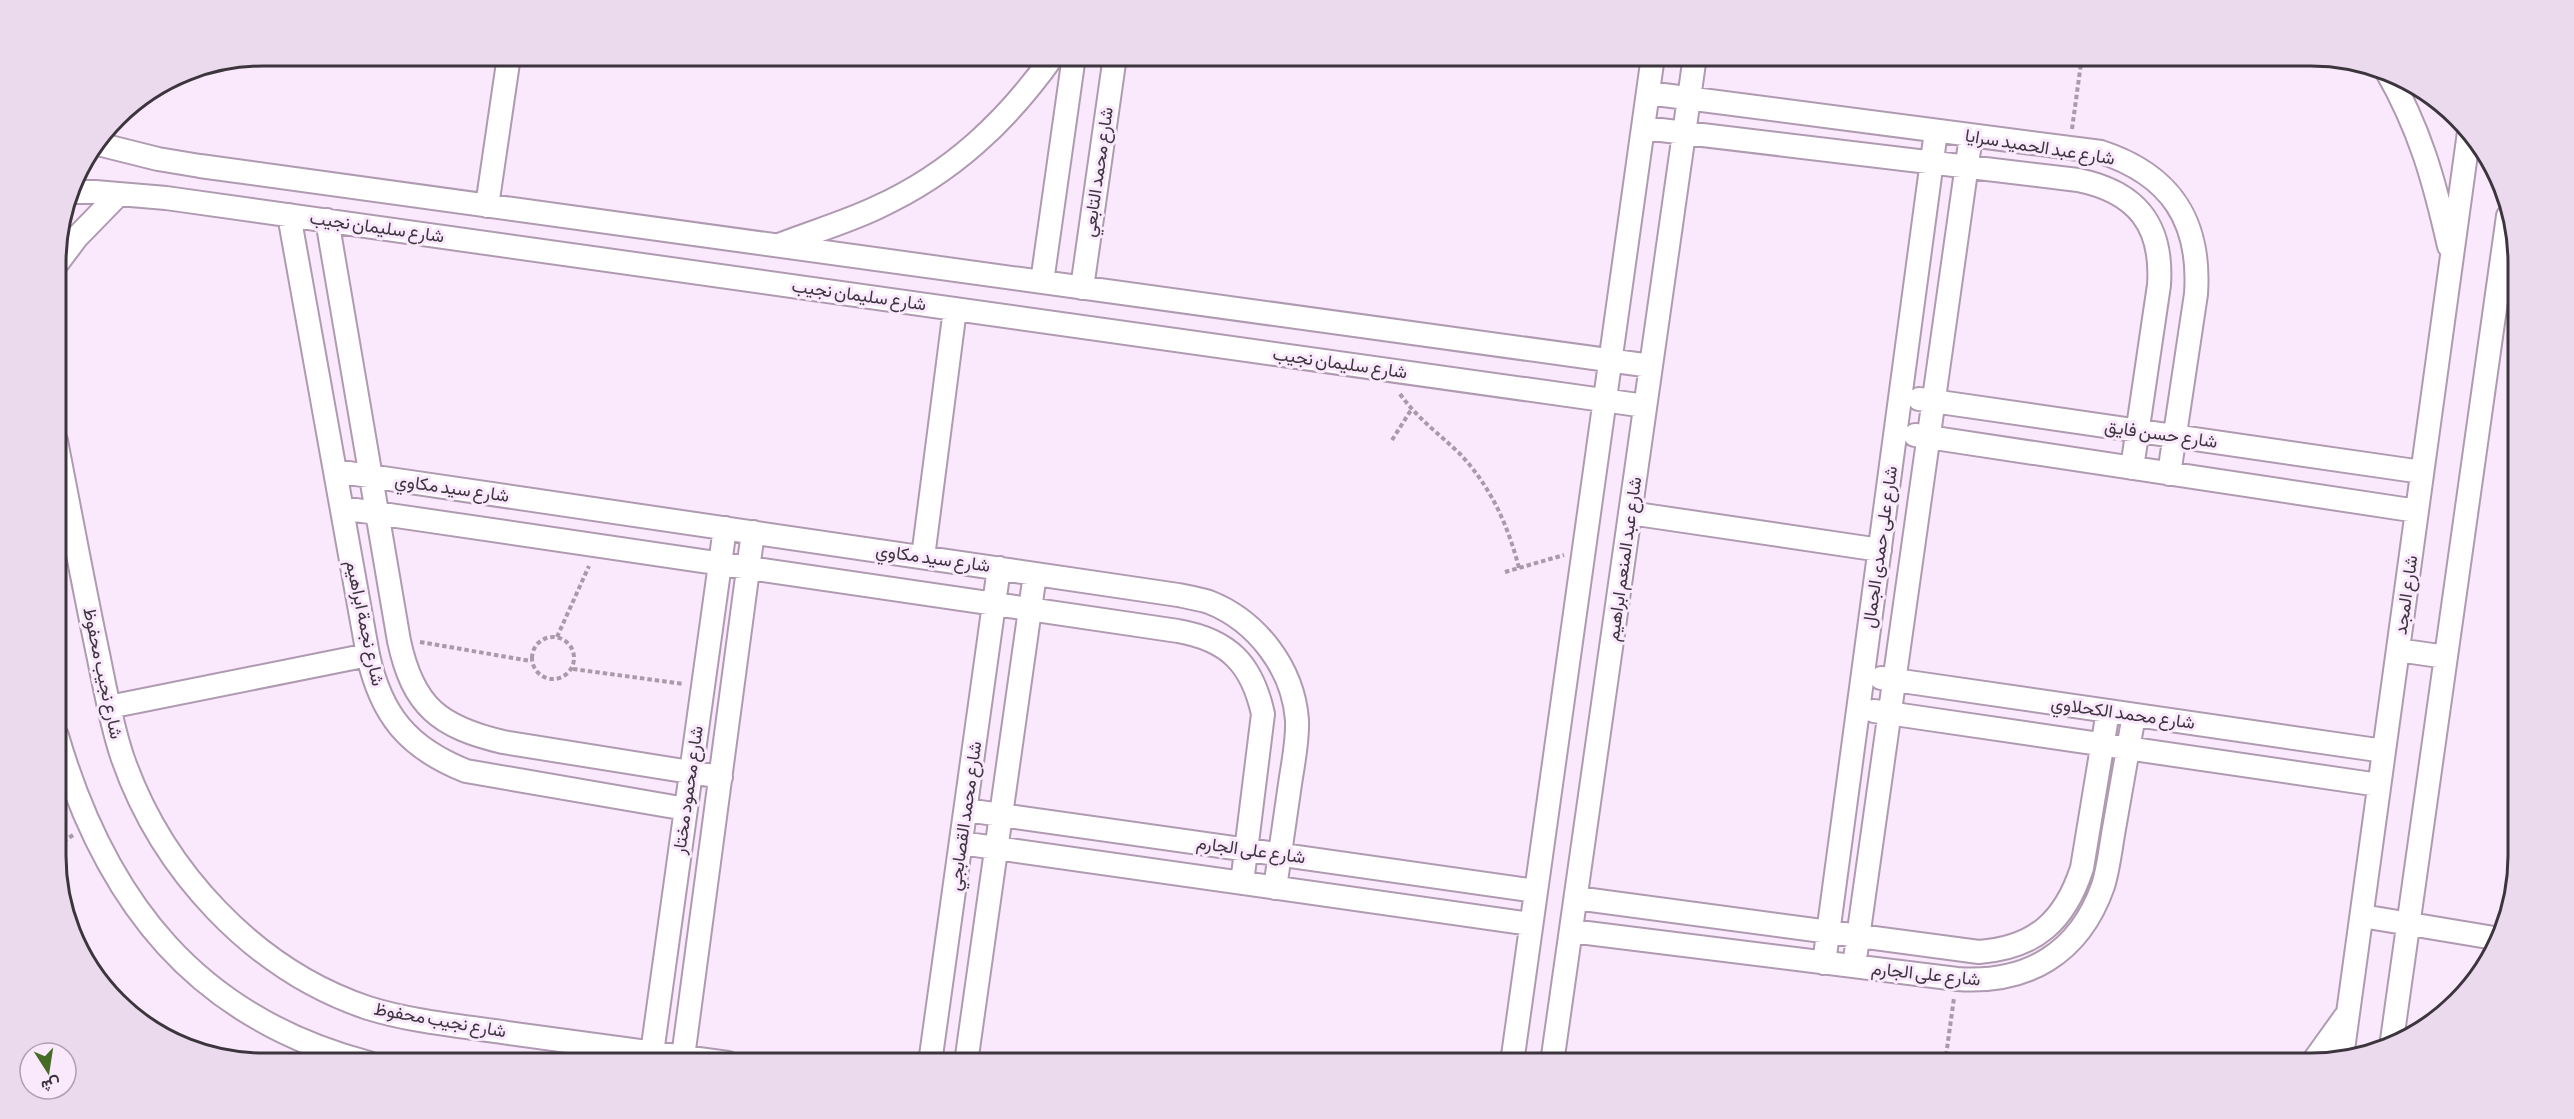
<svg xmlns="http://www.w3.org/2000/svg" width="2574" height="1119" font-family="'Asap Condensed',Vazirmatn,sans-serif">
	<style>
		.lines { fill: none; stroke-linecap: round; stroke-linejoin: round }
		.minor-casing { stroke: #af9ab1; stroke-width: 26 }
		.path { stroke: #a89aa9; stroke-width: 4; stroke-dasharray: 4.5 3; stroke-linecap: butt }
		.minor { stroke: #fff; stroke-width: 22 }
		.labels { text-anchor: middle; stroke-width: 6; stroke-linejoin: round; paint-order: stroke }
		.street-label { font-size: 18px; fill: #3d353e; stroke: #fae8fc }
		.rim { fill: none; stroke: #3d353e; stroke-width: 3 }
	</style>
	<rect width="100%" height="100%" fill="#fae8fc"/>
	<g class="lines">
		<defs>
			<path id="minor" d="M2386 70C2420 129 2434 180 2449 246
				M1648 93 2101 152C2171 175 2201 221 2196 294L2169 474
				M1644 128 2078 180C2137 192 2163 225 2159 285L2132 468
				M98 144 158 159 200 166 1651 366
				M71 192H95L166 198 1645 406
				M487 206 509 56
				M289 215 368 655C381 715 408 748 466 771L686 809
				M327 220 399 641C413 706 439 727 503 742L721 777
				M779 245C812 232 847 222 878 207 952 173 1007 121 1053 56
				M56 265 77 237 119 194
				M1042 282 1074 56
				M1082 288 1115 56
				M1919 399 2422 472
				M1915 435 2417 511
				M56 441C70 512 83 583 98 654 105 688 111 723 122 756 161 870 254 970 368 1008 413 1022 462 1026 508 1033 582 1043 655 1053 728 1063
				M335 471 1178 595C1188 597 1199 599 1209 602 1257 621 1293 668 1297 720 1298 741 1293 763 1290 784 1285 818 1280 853 1275 888
				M342 508 1178 631C1229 640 1252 664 1263 714L1242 883
				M1630 513 1880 550
				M923 557 955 309
				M2398 650 2446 657
				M1881 678 2384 751
				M109 707 368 655
				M1874 711 2379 785
				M57 736C106 903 197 1018 369 1063
				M966 810 1536 891
				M961 843 1531 924
				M1576 898 1979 952C2035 948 2065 921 2082 868L2108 711
				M2362 916 2500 939
				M1571 931 1957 979C2027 984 2079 954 2103 886 2109 867 2111 844 2115 823 2121 787 2128 751 2134 715
				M1824 963 1936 131
				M1854 966 1971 136
				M2392 1040 2508 216
				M652 1053 725 528
				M683 1057 753 532
				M2342 1057 2469 132
				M930 1063 999 568
				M966 1063 1035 574
				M1512 1063 1653 56
				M1552 1063 1695 56
				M2312 1063 2345 1017"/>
		</defs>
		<use href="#minor" class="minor-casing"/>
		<path class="path" d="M2072 129 2082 56
			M1400 394C1417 418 1438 433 1459 453 1490 485 1508 525 1519 568
			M1392 440 1411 410
			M1505 572 1564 555
			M532 658a21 21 0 1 1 42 0a21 21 0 1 1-42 0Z
			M557 637 589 566
			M420 642 531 661
			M573 669 684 684
			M57 846 73 835
			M1945 1063 1954 998"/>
		<use href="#minor" class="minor"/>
	</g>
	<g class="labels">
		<g class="street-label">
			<text transform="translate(2040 147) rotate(9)" y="6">شارع عبد الحميد سرايا</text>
			<text transform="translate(1098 172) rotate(-82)" y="6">شارع محمد التابعي</text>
			<text transform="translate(377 227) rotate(8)" y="6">شارع سليمان نجيب</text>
			<text transform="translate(859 295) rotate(8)" y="6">شارع سليمان نجيب</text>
			<text transform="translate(1340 363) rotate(8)" y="6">شارع سليمان نجيب</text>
			<text transform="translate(2161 434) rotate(8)" y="6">شارع حسن فايق</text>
			<text transform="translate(452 488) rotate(8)" y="6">شارع سيد مكاوي</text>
			<text transform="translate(1880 547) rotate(-82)" y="6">شارع على حمدى الجمال</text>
			<text transform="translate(933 558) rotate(8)" y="6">شارع سيد مكاوي</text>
			<text transform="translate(1624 559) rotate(-82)" y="6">شارع عبد المنعم ابراهيم</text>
			<text transform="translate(2406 595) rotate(-82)" y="6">شارع المجد</text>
			<text transform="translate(365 623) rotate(78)" y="6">شارع نجمة ابراهيم</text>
			<text transform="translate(103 673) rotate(78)" y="6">شارع نجيب محفوظ</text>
			<text transform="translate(2123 713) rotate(8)" y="6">شارع محمد الكحلاوي</text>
			<text transform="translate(688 790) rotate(-82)" y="6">شارع محمود مختار</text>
			<text transform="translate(965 816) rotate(-82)" y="6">شارع محمد القصابجي</text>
			<text transform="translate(1251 850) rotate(8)" y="6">شارع على الجارم</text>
			<text transform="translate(1926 974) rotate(6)" y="6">شارع على الجارم</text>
			<text transform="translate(440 1020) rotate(10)" y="6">شارع نجيب محفوظ</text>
		</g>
	</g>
	<path d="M0 0H2574V1119H0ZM263 66H2311A197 197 0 0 1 2508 263V856A197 197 0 0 1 2311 1053H263A197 197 0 0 1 66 856V263A197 197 0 0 1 263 66Z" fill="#ebdaed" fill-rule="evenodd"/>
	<path class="rim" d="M263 66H2311A197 197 0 0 1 2508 263V856A197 197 0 0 1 2311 1053H263A197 197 0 0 1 66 856V263A197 197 0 0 1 263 66Z"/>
	<g transform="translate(48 1071) rotate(168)"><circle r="28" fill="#fae8fc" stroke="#aea0b0" stroke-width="1.5"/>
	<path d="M0-4.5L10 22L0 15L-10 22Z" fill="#456b25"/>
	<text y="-9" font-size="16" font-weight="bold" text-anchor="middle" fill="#3d353e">ش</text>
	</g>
</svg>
